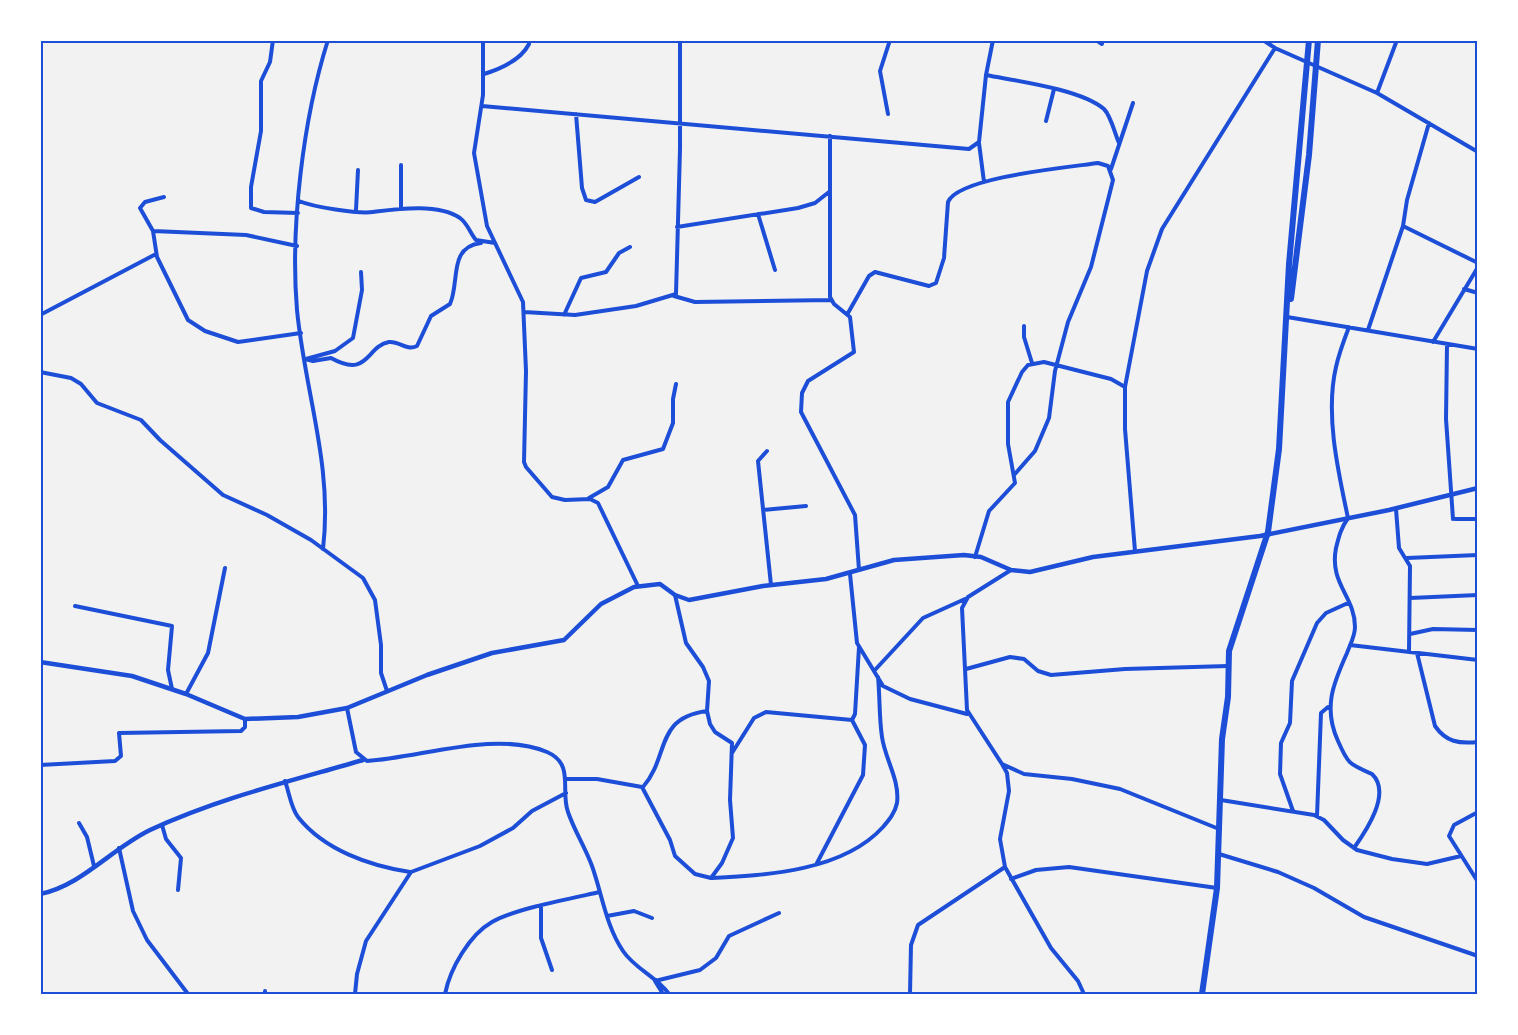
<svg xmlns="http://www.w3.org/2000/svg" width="1518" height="1035" font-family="'Times New Roman',serif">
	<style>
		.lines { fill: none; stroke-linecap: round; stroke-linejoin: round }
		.minor { stroke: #1d4ed8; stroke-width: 4 }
		.tertiary { stroke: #1d4ed8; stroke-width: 4.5 }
		.primary { stroke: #1d4ed8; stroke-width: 6 }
		.neatline { fill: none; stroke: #1d4ed8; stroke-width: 2 }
	</style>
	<rect width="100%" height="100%" fill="#f2f2f2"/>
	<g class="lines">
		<path class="minor" d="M273 40 270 62 261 81V131L251 187V208L264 212 298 213
			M483 40V95L474 153 487 226 523 302 526 371 524 462 526 467 552 497 565 500 590 499 598 503 638 586
			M1096 40 1102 44
			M1263 40 1275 48 1377 93 1478 152
			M484 74C500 69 521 60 529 44
			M986 75C1016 81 1081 89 1104 109 1111 116 1115 134 1119 143
			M1377 93 1397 40
			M482 106 969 149 979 142 986 75 993 40
			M576 114 582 188 586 200 595 202 639 177
			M888 114 880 71 890 40
			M1046 121 1054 89
			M830 136V297L834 304 850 317 854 352 808 381 802 393 801 412 855 515 859 570
			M979 143 984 182
			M1111 169 1133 103
			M164 197 145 202 140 208 153 231 157 257 188 320 205 331 238 342 301 333
			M299 201C313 207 358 214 373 212 397 209 438 203 460 218 468 224 470 233 476 240L495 243
			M401 209V165
			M356 210 358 170
			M758 214 775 270
			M1403 226 1478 263
			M677 227 798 208 815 203 829 192
			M153 231 246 235 297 246
			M1464 289 1478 293
			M674 296 695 302 831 300
			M524 312 575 315 636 306 676 294 680 149V40
			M848 313 869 276 875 272 929 286 936 283 944 258 948 202C958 177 1071 167 1098 163L1108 166 1113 180 1109 196 1091 267 1068 322 1055 371 1049 418 1035 451 1014 475
			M40 315 156 254
			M564 315 581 278 606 272 619 253 630 247
			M1287 317 1478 349
			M1024 326V337L1032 363
			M1349 327C1344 340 1339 353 1336 367 1325 414 1338 471 1348 518 1341 528 1339 536 1336 548 1329 584 1355 596 1355 627 1355 636 1350 645 1347 653 1333 684 1323 708 1338 741 1348 764 1349 764 1372 774 1392 793 1366 831 1354 848
			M1368 330 1403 226 1407 200 1429 123
			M1433 342 1478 267
			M1447 345 1446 419 1453 519
			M305 359 313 361 331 358C369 379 366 346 389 342 400 341 406 351 417 346L431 316 450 304C460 282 448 247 481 243
			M306 359 335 351 353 338 362 290 361 272
			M40 372 71 378 81 384 97 403 141 420 160 440 223 495 267 515 311 540 363 578 375 600 381 645V673L387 691
			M767 451 758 461 771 585
			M589 498 608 487 623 460 663 449 673 423V399L676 384
			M1396 509 1399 548 1410 566 1409 651
			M763 510 806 506
			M1455 519H1478
			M323 549C333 465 305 393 297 310 290 228 303 119 328 40
			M1135 551 1125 429V387L1147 271 1162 229 1275 48
			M975 557 989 511 1015 483 1008 444V402L1022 372 1028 365 1044 362 1111 379 1125 387
			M1407 558 1478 555
			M1011 570 968 597 962 608 967 710 1002 764 1024 774 1072 779 1120 789 1219 829
			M850 574 857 643 883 686 910 699 967 714
			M1410 598 1478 595
			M75 606 172 626 168 670 172 689
			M1410 634 1433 629 1478 630
			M1350 645 1478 660
			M1417 653 1435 726C1446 742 1459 744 1478 742
			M966 669 1010 657 1024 659 1038 671 1051 675 1125 669 1228 666
			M874 671 923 618 965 599
			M186 694 208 653 225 568
			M347 708 356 752 367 761C420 758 495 730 547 752 575 764 560 790 568 812 574 830 585 847 592 866 602 894 606 926 623 951 635 969 657 977 669 994
			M732 753 754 718 766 712 852 720 855 714 859 647
			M1002 764 1007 773 1009 791 1000 839 1005 867 1051 948 1078 981 1084 994
			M40 765 115 761 121 756 119 733 241 731 245 727V719
			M566 779H597L642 787 670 840 675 856 695 874 711 878 722 863 733 838 730 800 732 743 715 732 710 724 707 711 709 681 703 667 686 643 675 595
			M285 781C289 792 291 808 298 817 324 850 370 866 410 872
			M643 787C670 756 654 718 707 711
			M1221 800 1314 815 1324 820 1343 840 1357 850 1392 859 1427 864 1461 856
			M1293 811 1280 774 1281 743 1290 723 1292 681 1317 623 1326 613 1348 603
			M1478 812 1454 825 1449 836 1478 882
			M1317 816 1321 713 1328 707
			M79 823 87 837 94 866
			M162 825 166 839 181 858 178 890
			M119 848 133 911 147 940 188 994
			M1219 854 1278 872 1314 888 1364 917 1478 956
			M817 863 863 775 865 745 852 720
			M712 878C768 875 843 871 883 827 889 820 895 813 897 803 900 780 885 759 882 737 879 717 880 697 878 677
			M1011 879 1036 870 1069 867 1217 888
			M541 907V938L552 970
			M607 916 634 911 652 918
			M265 991V994
			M355 994 357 974 366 941 411 872 480 846 513 828 532 811 566 793
			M445 994C450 969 469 935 492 922 514 909 573 898 600 892
			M663 994 655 981 700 970 716 958 729 936 779 913
			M910 994 911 945 918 925 1005 867"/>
		<path class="tertiary" d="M40 662 132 676 186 694 245 719 298 717 347 708 427 675 492 653 564 640 601 604 634 587 660 584 675 595 689 600 763 586 826 579 894 560 964 555 981 557 1011 570 1030 572 1093 557 1260 536 1389 510 1478 488
			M40 894C81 886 111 849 150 830 219 798 291 781 363 760"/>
		<path class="primary" d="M1291 299 1309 155 1318 40
			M1202 994 1217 888 1222 739 1228 697 1229 651 1268 532 1279 449 1289 264 1309 40"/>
	</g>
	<rect width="1518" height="1035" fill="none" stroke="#ffffff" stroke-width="84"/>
	<rect x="42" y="42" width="1434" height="951" class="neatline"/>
</svg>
